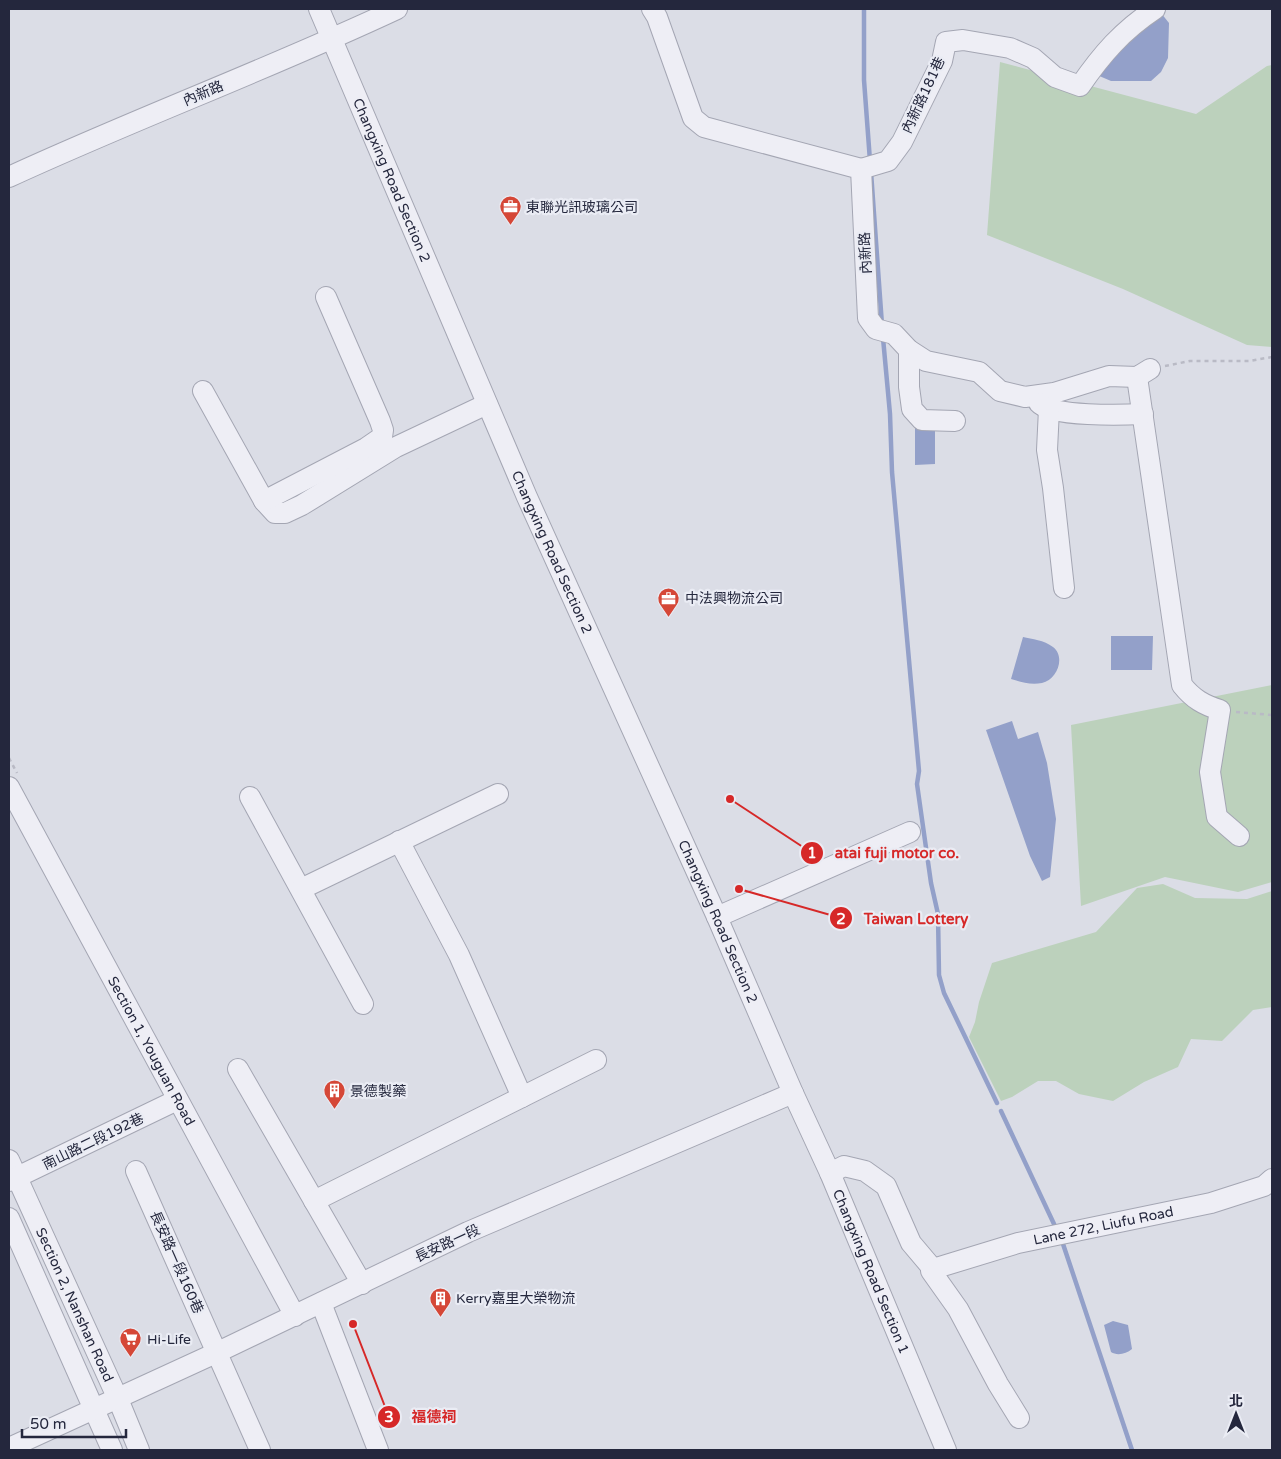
<svg xmlns="http://www.w3.org/2000/svg" width="1281" height="1459" font-family="'Varela Round','Noto Sans TC',sans-serif">
	<style>
		.green { fill: #bcd1bc }
		.water { fill: #93a0c9 }
		.lines { fill: none; stroke-linecap: round; stroke-linejoin: round }
		.stream { stroke: #93a0c9; stroke-width: 4.5 }
		.minor-casing { stroke: #a4a6b3; stroke-width: 22 }
		.path { stroke: #b9bac5; stroke-width: 2.5; stroke-dasharray: 4 4; stroke-linecap: butt }
		.minor { stroke: #eeeef5; stroke-width: 20 }
		.labels { text-anchor: middle; stroke-width: 4.5; stroke-linejoin: round; paint-order: stroke }
		.street-label { font-size: 14px; fill: #24273d; stroke: #eaecf4 }
		.poi-label { font-size: 14px; fill: #24273d; stroke: #eaecf4; text-anchor: start }
		.leader { fill: none; stroke: #d62828; stroke-width: 2 }
		.callout-dot { fill: #d62828; stroke: #eaecf4; stroke-width: 2 }
		.mark-label { font-size: 15px; text-anchor: middle; font-weight: bold; fill: #fff }
		.callout-label { font-size: 15px; text-anchor: middle; font-weight: bold; fill: #d62828; stroke: #eaecf4; stroke-width: 4.5; stroke-linejoin: round; paint-order: stroke }
	</style>
	<rect width="100%" height="100%" fill="#dbdde6"/>
	<path class="green" d="M1000 62 1196 114 1267 66 1272 65V347L1247 345 1123 289 987 235Z
		M1272 685V882L1238 892 1165 877 1081 906 1071 725Z
		M1163 884 1195 898 1247 899 1272 891V1007L1253 1010 1222 1041 1191 1039 1178 1067 1144 1082 1113 1101 1079 1094 1056 1081H1038L1012 1097 1001 1101 969 1037 975 1022 979 1002 992 963 1096 932 1137 888Z"/>
	<path class="water" d="M1161 13 1169 23 1168 58 1161 72 1151 81H1111L1097 75 1125 43Z
		M915 428H935V464L915 465Z
		M1111 636H1153L1152 670H1111Z
		M1023 637C1032 639 1044 640 1053 647 1066 657 1057 680 1042 683 1030 685 1021 682 1011 679Z
		M1012 721 1018 739 1038 732 1047 763 1056 819 1050 877 1042 881 1030 856 986 730Z
		M1113 1321 1128 1325 1132 1349C1126 1354 1117 1356 1111 1352L1104 1325Z"/>
	<g class="lines">
		<path class="stream" d="M864 9V80L870 161
			M871 172 882 325
			M883 338 890 414 892 472 919 771 917 784 931 883 938 914 939 975 944 993 997 1103
			M1001 1111 1054 1224
			M1062 1241 1132 1450"/>
		<defs>
			<g id="minor">
				<path id="s1" d="M319 9 527 497 717 917 793 1093 830 1173 946 1450"/>
				<path d="M652 9 657 17 693 118 704 127 861 169 868 318 876 329 894 334 909 350 926 361 979 372 1000 391 1025 397 1054 393 1109 376 1137 377 1150 369"/>
				<path d="M861 169 888 161 902 142 942 61 946 42 963 40 1010 48 1033 58 1055 77 1080 86C1102 54 1122 31 1155 9"/>
				<path d="M9 177C137 118 269 69 397 9"/>
				<path d="M909 350V387L912 409 922 420 955 421"/>
				<path d="M1137 377 1182 685C1193 699 1204 705 1220 710L1210 772 1217 817 1239 836"/>
				<path d="M203 391 264 501 275 513H285L302 505 396 447 487 404"/>
				<path d="M1039 403C1051 417 1123 415 1143 414"/>
				<path d="M1049 409 1047 450 1053 488 1064 588"/>
				<path d="M264 501 366 448 382 437 383 430 380 421 326 297"/>
				<path id="s2" d="M9 787 295 1316"/>
				<path d="M250 797 363 1004"/>
				<path d="M399 841 459 955 522 1097"/>
				<path d="M301 889 498 794"/>
				<path d="M717 917 910 832"/>
				<path d="M238 1069 362 1284"/>
				<path id="s3" d="M9 1160 118 1399 139 1450"/>
				<path d="M136 1171 260 1450"/>
				<path d="M830 1173 844 1166 865 1171 886 1186 911 1243 933 1269 931 1271 958 1309 998 1384 1019 1418"/>
				<path d="M9 1181 177 1100"/>
				<path d="M314 1201 596 1060"/>
				<path d="M9 1218 112 1450"/>
				<path id="s4" d="M933 1269 1018 1243 1211 1203 1264 1186 1272 1179"/>
				<path d="M321 1303 378 1450"/>
				<path d="M9 1448 218 1352 468 1232 793 1093"/>
			</g>
		</defs>
		<use href="#minor" class="minor-casing"/>
		<path class="path" d="M1165 366 1190 361H1249L1272 357
			M1236 712 1272 715
			M9 758 17 773"/>
		<use href="#minor" class="minor"/>
	</g>
	<defs>
		<symbol id="office-pin" viewBox="-11 -11 22 30"><path d="M0 17L-7.5 6A9.5 9.5 0 1 1 7.5 6Z" fill="#d54737" stroke="#eaecf4"/><path d="M-6-3h4V-5.5h4V-3h4V5H-6ZM-1-4.5V-3h2v-1.5ZM-6 0V1H6V0Z" fill="#fff"/></symbol>
		<symbol id="building-pin" viewBox="-11 -11 22 30"><path d="M0 17L-7.5 6A9.5 9.5 0 1 1 7.5 6Z" fill="#d54737" stroke="#eaecf4"/><path d="M-4-6H4V6H1V3H-1V6H-4ZM-2.5-4.3h1.7v1.8h-1.7ZM.8-4.3h1.7v1.8H.8ZM-2.5-1h1.7V.8h-1.7ZM.8-1h1.7V.8H.8Z" fill="#fff"/></symbol>
		<symbol id="supermarket-pin" viewBox="-11 -11 22 30"><path d="M0 17L-7.5 6A9.5 9.5 0 1 1 7.5 6Z" fill="#d54737" stroke="#eaecf4"/><path d="M-6-5.5h2.5l.6 2H6L4.5 2H-2.5L-4.4-4H-6ZM-1.5 3.2a1.3 1.3 0 1 0 .1 0ZM3 3.2a1.3 1.3 0 1 0 .1 0Z" fill="#fff"/></symbol>
	</defs>
	<g fill-rule="evenodd">
		<use href="#office-pin" x="498" y="194" width="25" height="34"/>
		<use href="#office-pin" x="656" y="586" width="25" height="34"/>
		<use href="#building-pin" x="322" y="1078" width="25" height="34"/>
		<use href="#building-pin" x="428" y="1286" width="25" height="34"/>
		<use href="#supermarket-pin" x="118" y="1326" width="25" height="34"/>
	</g>
	<g class="labels">
		<g class="street-label">
			<text transform="translate(203 93) rotate(-23)" y="5">內新路</text>
			<text transform="translate(923 95) rotate(-65)" y="5">內新路181巷</text>
			<text dy="5" stroke="none"><textPath href="#s1" startOffset="186">Changxing Road Section 2</textPath></text>
			<text transform="translate(865 253) rotate(-93)" y="5">內新路</text>
			<text dy="5" stroke="none"><textPath href="#s1" startOffset="591">Changxing Road Section 2</textPath></text>
			<text dy="5" stroke="none"><textPath href="#s1" startOffset="996">Changxing Road Section 2</textPath></text>
			<text dy="5" stroke="none"><textPath href="#s2" startOffset="300">Section 1, Youguan Road</textPath></text>
			<text transform="translate(93 1141) rotate(-26)" y="5">南山路二段192巷</text>
			<text dy="5" stroke="none"><textPath href="#s4" startOffset="176">Lane 272, Liufu Road</textPath></text>
			<text transform="translate(447 1243) rotate(-25)" y="5">長安路一段</text>
			<text transform="translate(177 1262) rotate(66)" y="5">長安路一段160巷</text>
			<text dy="5" stroke="none"><textPath href="#s1" startOffset="1378">Changxing Road Section 1</textPath></text>
			<text dy="5" stroke="none"><textPath href="#s3" startOffset="159">Section 2, Nanshan Road</textPath></text>
		</g>
		<g class="poi-label">
			<text x="526" y="212">東聯光訊玻璃公司</text>
			<text x="685" y="603">中法興物流公司</text>
			<text x="350" y="1096">景德製藥</text>
			<text x="456" y="1303">Kerry嘉里大榮物流</text>
			<text x="147" y="1344">Hi-Life</text>
		</g>
	</g>
	<path class="leader" d="M730 799L812 853M739 889L841 918M353 1324L389 1417"/>
	<g class="callout-dot">
		<circle cx="730" cy="799" r="5"/>
		<circle cx="739" cy="889" r="5"/>
		<circle cx="353" cy="1324" r="5"/>
		<circle cx="812" cy="853" r="12"/>
		<circle cx="841" cy="918" r="12"/>
		<circle cx="389" cy="1417" r="12"/>
	</g>
	<g class="mark-label">
		<text x="812" y="858">1</text>
		<text x="841" y="924">2</text>
		<text x="389" y="1422">3</text>
	</g>
	<g class="callout-label">
		<text x="897" y="858">atai fuji motor co.</text>
		<text x="916" y="924">Taiwan Lottery</text>
		<text x="434" y="1422">福德祠</text>
	</g>
	<rect width="1281" height="1459" fill="none" stroke="#24273d" stroke-width="20"/>
	<g transform="translate(1236 1414)" stroke="#eaecf4" stroke-width="4" paint-order="stroke">
	<path d="M0-4L9 19L0 12L-9 19Z" fill="#24273d"/>
	<text y="-8" font-size="14" font-weight="bold" text-anchor="middle" fill="#24273d">北</text>
	</g>
	<path d="M22 1429v8h104v-8" fill="none" stroke="#24273d" stroke-width="2.5"/>
	<text x="30" y="1429" font-size="15" fill="#24273d" stroke="#eaecf4" stroke-width="4" paint-order="stroke">50 m</text>
</svg>
